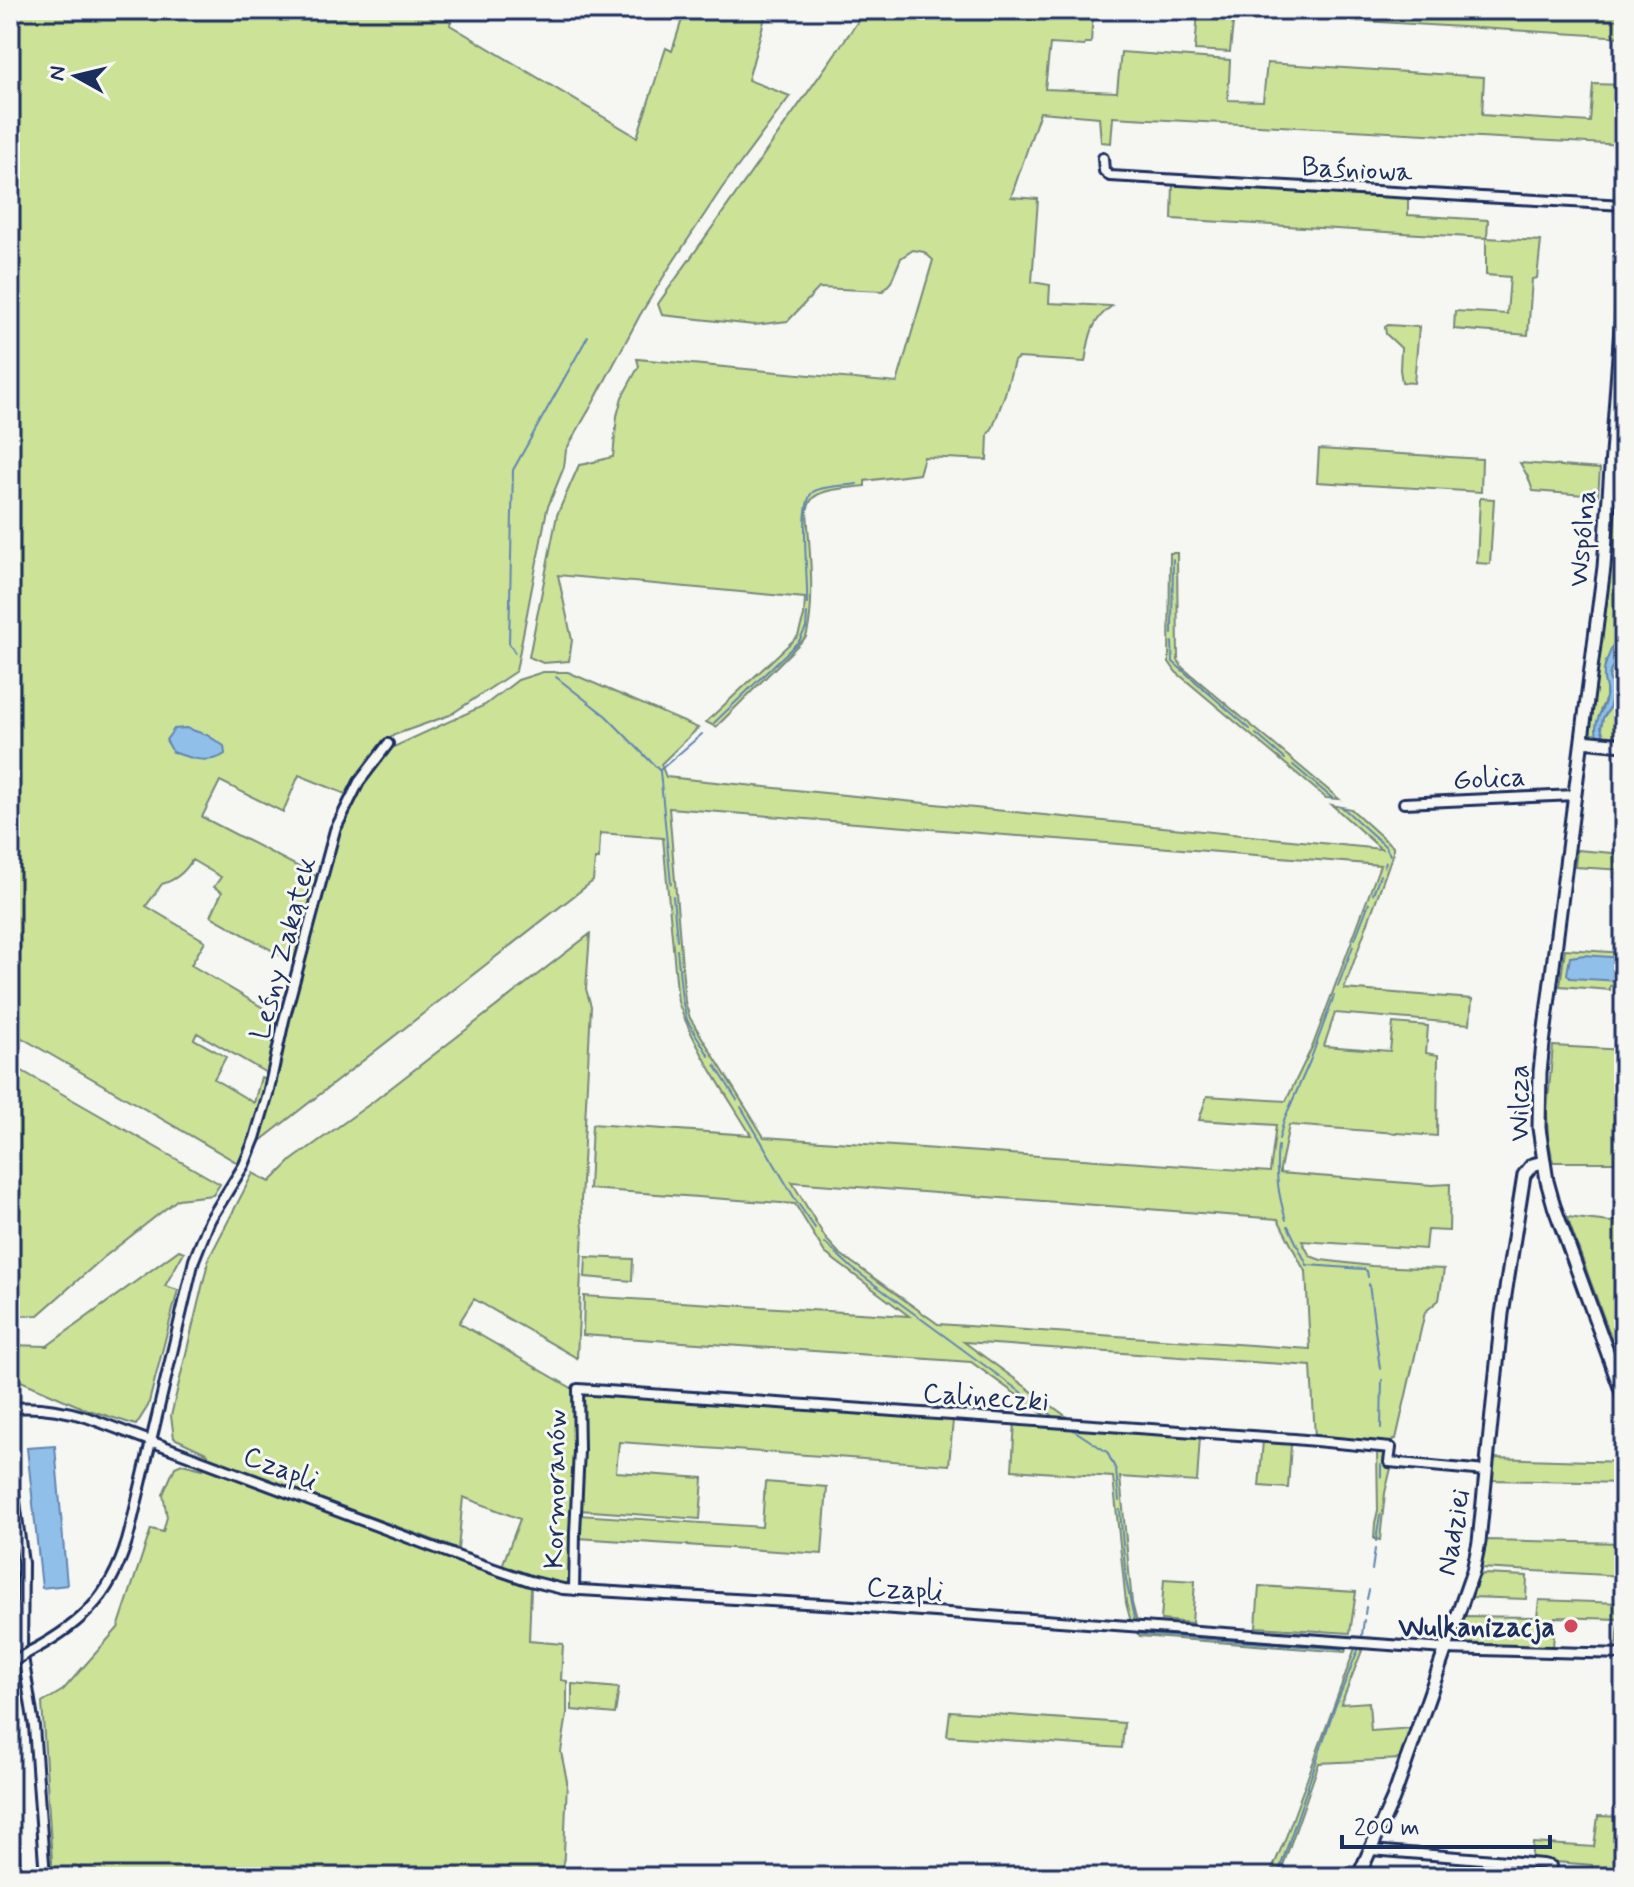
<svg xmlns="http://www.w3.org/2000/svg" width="1634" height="1887" font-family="Mynerve,sans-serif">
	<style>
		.green { fill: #cce297; stroke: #74887a; stroke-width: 2; fill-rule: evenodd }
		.water { fill: #90bfea; stroke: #6185b2; stroke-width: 2 }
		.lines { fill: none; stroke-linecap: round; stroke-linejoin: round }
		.stream { stroke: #6185b2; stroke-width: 2 }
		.street-casing { stroke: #1b2f5e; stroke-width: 14 }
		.secondary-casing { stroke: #1b2f5e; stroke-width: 17 }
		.highway-casing { stroke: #1b2f5e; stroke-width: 20 }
		.street { stroke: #f6f6f2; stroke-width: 8 }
		.secondary { stroke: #f6f6f2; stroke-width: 11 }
		.highway { stroke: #f6f6f2; stroke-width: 14 }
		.street-bridge-casing { stroke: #1b2f5e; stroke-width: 14; stroke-linecap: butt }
		.street-bridge { stroke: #f6f6f2; stroke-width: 8 }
		.poi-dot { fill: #d1495b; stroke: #f6f6f2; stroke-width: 3 }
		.labels { text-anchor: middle; stroke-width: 6; stroke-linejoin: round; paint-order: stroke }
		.street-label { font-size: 28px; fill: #1b2f5e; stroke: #f6f6f2 }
		.poi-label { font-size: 28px; font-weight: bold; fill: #1b2f5e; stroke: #f6f6f2; text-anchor: end }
	</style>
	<rect width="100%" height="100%" fill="#f6f6f2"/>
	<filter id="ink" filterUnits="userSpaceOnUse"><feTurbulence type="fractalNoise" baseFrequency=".0125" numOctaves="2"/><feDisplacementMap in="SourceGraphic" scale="16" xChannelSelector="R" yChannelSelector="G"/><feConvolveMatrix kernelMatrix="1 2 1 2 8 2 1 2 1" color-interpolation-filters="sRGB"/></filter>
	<g filter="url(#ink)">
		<path class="green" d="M10 10H453L450 25 637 137 666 48 672 51 685 10H767L748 80 790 96 722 188 669 268 640 315 593 403 566 450 564 467 547 509 516 671 450 715 394 735 380 747 362 770 348 795 299 775 283 812 220 781 202 817 320 878 296 964 211 916 222 892 214 887 221 877 192 860C185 872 176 880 162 884L146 906 205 941 191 965 282 1019 270 1075 197 1033 194 1039 226 1057 214 1079 254 1103 261 1077 268 1080 252 1137 238 1163 10 1031Z
			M866 10H1093L1091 43H1085L1084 46 1050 44 1045 89 1117 92 1121 52 1230 60 1228 100 1263 101 1267 63 1484 77 1482 115 1590 122 1593 84 1624 85V145L1113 117 1111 143 1101 142 1099 117 1040 112 1011 197 1038 199 1032 282 1050 285 1049 303 1112 306C1091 320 1089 338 1085 362L1018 358 1014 361 1005 394 993 427 988 434 987 460 924 457 919 474 865 481V486C852 488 823 488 813 498 809 502 809 506 807 510 809 545 816 604 806 637L716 727 706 722 798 636 804 616 805 598 558 575 572 640 569 661 543 663 529 657 557 515 579 465C591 464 601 459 613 457L617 416 622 397 639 366 637 359 897 383 933 260 924 252 913 250 901 258 891 282 883 291 819 288 788 321 754 325 662 315 658 304Z
			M1183 10H1572V13L1624 16V37L1234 13 1230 52 1195 50 1198 11Z
			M1173 183 1408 196V215L1488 220 1487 238 1541 241 1537 278 1532 279 1528 335 1454 329 1455 311 1507 314 1510 277 1486 275V238L1172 219Z
			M1388 325 1419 327 1414 383 1402 382 1400 370 1401 348 1386 334 1385 327Z
			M1624 333V587L1617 599 1619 623 1613 648 1605 664 1604 678 1606 686V698L1600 711 1598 738 1587 737 1606 581 1612 563 1611 527Z
			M1319 449 1482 459 1481 492 1317 482Z
			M1520 463 1600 469 1598 496 1533 491 1528 477Z
			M1480 498 1494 499 1490 564 1477 563Z
			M1170 553H1177L1178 660 1183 668 1339 799 1326 798 1176 672 1169 662Z
			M1624 635V737L1616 736 1611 740H1605L1601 727 1603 718 1609 709 1614 690 1609 678 1610 672 1617 657Z
			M543 672H568L698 728 661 764 666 777 1381 849 1332 805 1351 809 1393 847V853L1344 989 1472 999 1470 1024 1335 1013 1324 1046 1390 1051 1393 1023 1428 1026 1426 1053 1438 1055 1437 1136 1289 1125 1280 1169V1173L1432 1185 1450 1184 1449 1231 1427 1230 1425 1249 1302 1241 1310 1256 1321 1260 1372 1266 1444 1269 1439 1300 1425 1312 1396 1439H1393L1392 1444 1315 1438 1311 1366 964 1342 1074 1422 1053 1421 971 1362 583 1335 584 1296 909 1316 825 1253 795 1204 589 1189 592 1124 751 1135C725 1092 695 1049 678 1002L663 838 600 833 599 859H595L593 881 260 1141 258 1140 283 1037 327 880 334 836 353 796 387 750 485 705 518 680ZM669 808 1380 865 1313 1045 1286 1101 1207 1096 1199 1120 1276 1125 1270 1172 764 1137 690 1018 685 1002ZM792 1182 1278 1219 1303 1268 1306 1271 1310 1349 938 1324 839 1253 826 1239Z
			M1577 850 1624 854V870L1575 867Z
			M590 934 586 989 591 1006 581 1201 583 1230 577 1358 474 1299 459 1323 575 1390 571 1584 531 1578 502 1566 520 1519 463 1497 458 1549 208 1457V1454L174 1438 171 1416 209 1258 253 1173 270 1182 292 1160 370 1104Z
			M1565 949 1624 953V974L1621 985 1610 986V990L1560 986Z
			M1553 1046 1624 1050V1162H1553L1548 1137 1547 1112Z
			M10 1064 220 1184 213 1195 178 1199 103 1258 38 1315 10 1316Z
			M1567 1217 1610 1222 1624 1219V1373Z
			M179 1250 184 1252 165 1286 178 1290 148 1406 136 1425 83 1408 21 1381H10V1345L47 1346Z
			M586 1257 633 1259 632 1281 585 1277Z
			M588 1392 953 1420 949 1465 619 1442 616 1472 703 1478 700 1519 579 1510 581 1398Z
			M1015 1421 1200 1437 1197 1482 1120 1477 1132 1603 1137 1622H1131L1126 1603 1113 1477 1012 1470Z
			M1263 1441 1289 1443 1291 1445 1288 1488 1259 1486Z
			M1377 1450 1386 1452 1385 1464H1392L1385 1493 1380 1540 1374 1539 1375 1523 1378 1510Z
			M1493 1458 1624 1462V1483L1491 1480Z
			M182 1464 203 1469 205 1466 531 1587 529 1641 563 1644 561 1680 567 1681V1714L561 1752 567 1781 563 1877H53L42 1703 63 1690 118 1628 151 1529 163 1532 167 1517 163 1494 175 1467Z
			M765 1482 827 1487 822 1554 578 1538 579 1515 762 1527Z
			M1484 1540 1624 1543V1576L1481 1568Z
			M1483 1574 1527 1576 1526 1599 1471 1597 1477 1578Z
			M1164 1579 1195 1581 1192 1623 1161 1620Z
			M1624 1584V1650H1617L1619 1619 1555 1617 1553 1648 1453 1644 1464 1616 1537 1617 1539 1600 1621 1603Z
			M1259 1586 1356 1592 1350 1633 1256 1627Z
			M1137 1633 1347 1647 1345 1652 1140 1636Z
			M1355 1648H1363L1341 1704 1369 1702 1371 1731 1413 1728 1402 1759 1319 1763 1279 1877H1269L1286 1837Z
			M572 1684 619 1688 615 1714 572 1710Z
			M950 1711 1124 1723 1122 1748 947 1736Z
			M1598 1816 1624 1817V1877H1591L1592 1865 1531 1860 1533 1843 1594 1847Z"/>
		<path class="water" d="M1624 587V635L1617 657 1610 672 1609 678 1614 690 1609 709 1603 718 1601 727 1605 740 1598 738C1591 722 1604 711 1606 697 1608 690 1604 684 1604 678 1602 661 1618 642 1619 623 1620 605 1613 605 1624 587Z
			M186 728 207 735 224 746 225 754C210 765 189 758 173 752L166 740 174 729Z
			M1584 955 1623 958 1620 981 1570 978 1567 974 1570 957Z
			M55 1446 67 1585 42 1588 27 1448Z"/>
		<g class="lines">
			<path class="stream" d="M807 604C809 583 798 503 813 492 820 486 846 486 857 484
				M1172 634 1173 559
				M1172 642 1173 662 1250 729
				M515 653 509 643 513 470 588 336
				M556 677 606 716 660 771 671 884
				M714 723 799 641 806 628 807 613
				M1256 734 1285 759
				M1293 765 1332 798
				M660 770 702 734
				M1342 807 1385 846 1390 855
				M1384 867 1386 862
				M1373 894 1380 875
				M673 896 677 940
				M1355 939 1369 903
				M677 949 682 1000 687 1020 709 1056
				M1338 986 1353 946
				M715 1065 737 1100
				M741 1107 795 1199 815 1228
				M1279 1139 1284 1120 1310 1061 1334 996
				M1278 1146C1275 1173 1278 1194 1286 1220
				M1288 1226 1307 1265 1364 1269 1367 1271 1368 1277
				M825 1243 852 1268 1052 1415
				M1369 1284 1380 1369
				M1069 1427 1107 1452 1116 1470 1119 1501
				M1381 1428 1382 1380
				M1381 1477V1465
				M1120 1510 1126 1580 1134 1618
				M1376 1541 1380 1515
				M1372 1570 1375 1549
				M1367 1599 1369 1590
				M1365 1614 1366 1607
				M1141 1634 1342 1649
				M1362 1635 1364 1620
				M1277 1877 1333 1712 1358 1650"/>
			<defs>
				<path id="street" d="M1103 158 1104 171 1110 176 1624 205
					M1404 803 1575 795
					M10 1408C37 1406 61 1409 86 1417L465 1559 530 1581 563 1589 839 1605 1445 1649 1624 1654
					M10 1463 23 1563 22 1650 34 1726 45 1877
					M574 1590 575 1533 579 1450 578 1389 1294 1439 1391 1448 1389 1462 1486 1471
					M31 1651C86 1622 115 1591 130 1530L194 1260 210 1220 244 1165 255 1138 268 1094 284 1020 335 830 359 782 388 744
					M1371 1850 1543 1864 1551 1866V1877"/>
				<path id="secondary" d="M1624 285 1604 567 1543 1044 1540 1072 1539 1128 1547 1181 1554 1206 1624 1398
					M1582 741 1624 745
					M1358 1877 1393 1799 1473 1571 1479 1542 1502 1314 1524 1175 1532 1165 1543 1162"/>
				<path id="highway" d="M10 1839 12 1877"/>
			</defs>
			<use href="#street" class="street-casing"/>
			<use href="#secondary" class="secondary-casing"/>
			<use href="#highway" class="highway-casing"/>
			<use href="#street" class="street"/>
			<use href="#secondary" class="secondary"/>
			<use href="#highway" class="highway"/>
			<defs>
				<path id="street-bridge" d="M10 1663 31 1651"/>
			</defs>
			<use href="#street-bridge" class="street-bridge-casing"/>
			<use href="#street-bridge" class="street-bridge"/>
		</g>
	</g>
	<circle class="poi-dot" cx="1571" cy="1626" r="8"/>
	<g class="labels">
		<g class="street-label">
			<text transform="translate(1357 168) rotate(3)" y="10">Baśniowa</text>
			<text transform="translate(1581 538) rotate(-85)" y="10">Wspólna</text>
			<text transform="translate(1489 777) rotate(-3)" y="10">Golica</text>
			<text transform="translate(282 948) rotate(-75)" y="10">Leśny Zakątek</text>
			<text transform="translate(1518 1103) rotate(-90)" y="10">Wilcza</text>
			<text transform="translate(986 1396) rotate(4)" y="10">Calineczki</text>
			<text transform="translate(281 1467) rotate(21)" y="10">Czapli</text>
			<text transform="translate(554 1489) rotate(-89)" y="10">Kormoranów</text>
			<text transform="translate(1452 1532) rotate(-80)" y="10">Nadziei</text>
			<text transform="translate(905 1588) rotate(4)" y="10">Czapli</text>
		</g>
		<g class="poi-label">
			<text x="1555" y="1636">Wulkanizacja</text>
		</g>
	</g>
	<rect width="1634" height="1887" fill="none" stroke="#f6f6f2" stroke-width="40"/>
	<rect x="20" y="20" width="1594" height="1847" fill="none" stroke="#1b2f5e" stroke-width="3" filter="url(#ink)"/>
	<g transform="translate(76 76) rotate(278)" stroke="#f6f6f2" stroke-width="6" paint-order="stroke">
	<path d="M0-6L14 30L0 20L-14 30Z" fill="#1b2f5e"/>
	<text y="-12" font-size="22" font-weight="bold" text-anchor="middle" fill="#1b2f5e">N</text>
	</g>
	<path d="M1342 1835v12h208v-12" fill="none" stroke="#1b2f5e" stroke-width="4"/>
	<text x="1354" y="1835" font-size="24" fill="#1b2f5e" stroke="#f6f6f2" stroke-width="6" paint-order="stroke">200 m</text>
</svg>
